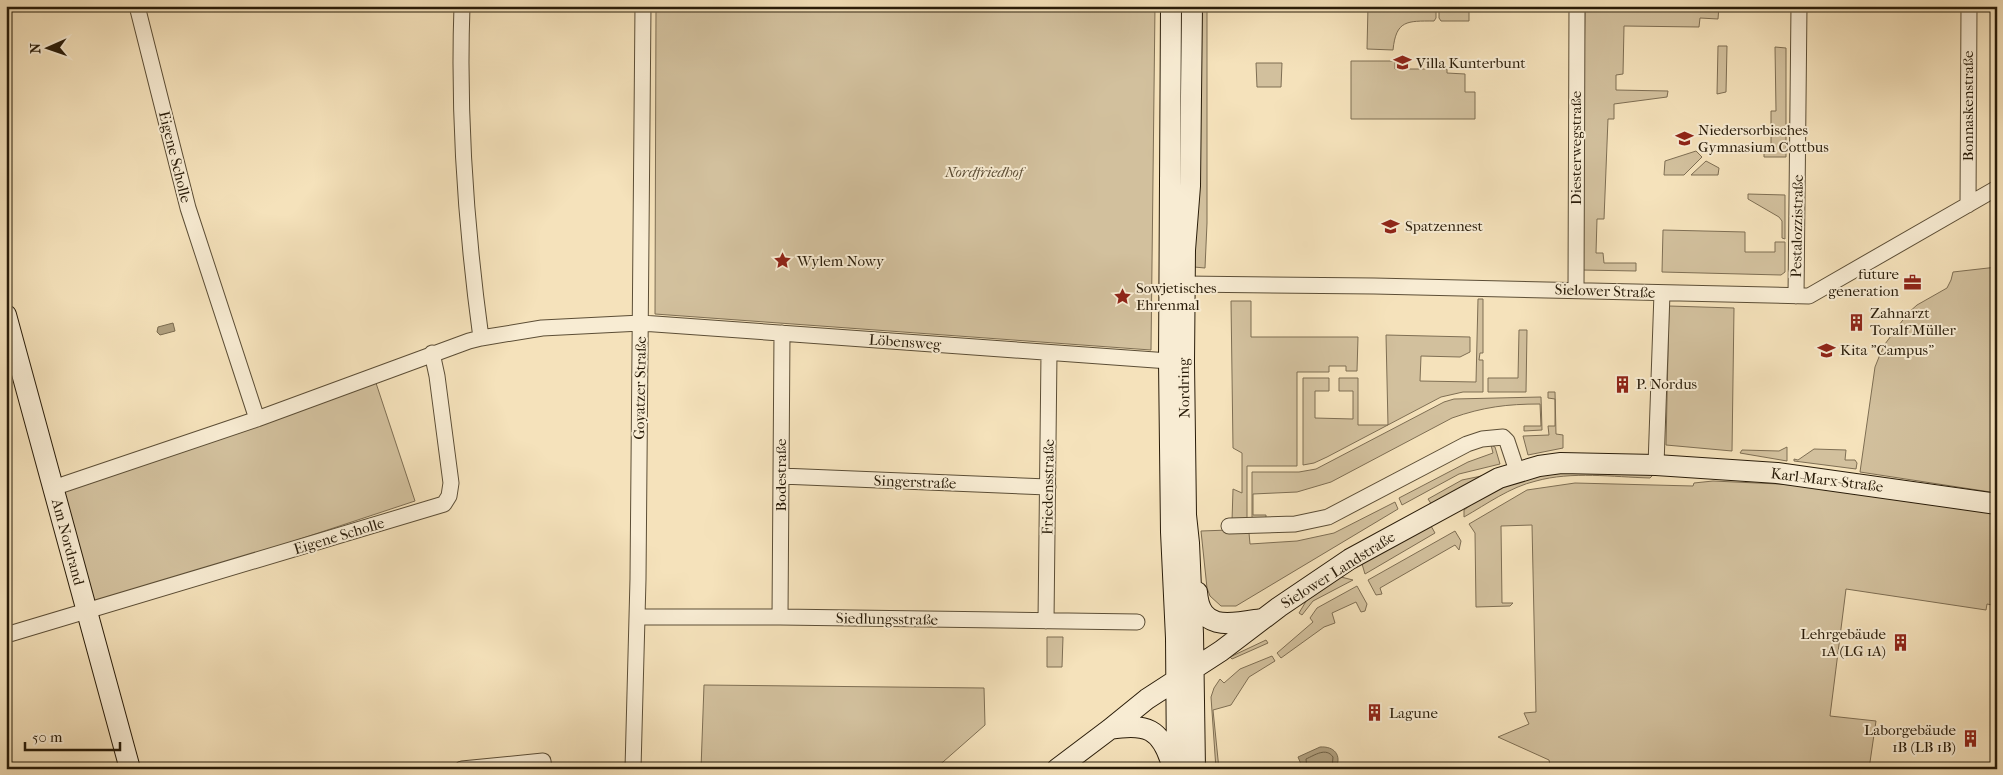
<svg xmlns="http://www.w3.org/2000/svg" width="2003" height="775" font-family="'IM FELL French Canon',serif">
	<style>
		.green { fill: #d2c09d; stroke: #7e6e53 }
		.water { fill: #b09f7e; stroke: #7a6b4f }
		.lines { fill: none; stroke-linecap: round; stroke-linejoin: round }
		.shore { stroke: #6c5e44; stroke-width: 1 }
		.street-casing { stroke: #5c4e36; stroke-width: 17 }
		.secondary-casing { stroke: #291c09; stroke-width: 22 }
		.street { stroke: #f8ecd3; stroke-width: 15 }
		.secondary { stroke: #f8ecd3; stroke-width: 20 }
		.labels { text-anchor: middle; stroke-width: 4; stroke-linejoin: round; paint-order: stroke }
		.poi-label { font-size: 15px; fill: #291c09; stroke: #f8ecd3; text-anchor: start }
		.street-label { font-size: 15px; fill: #291c09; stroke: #f8ecd3 }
		.park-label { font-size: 15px; font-style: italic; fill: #5c4d35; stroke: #f8ecd3 }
	</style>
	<rect width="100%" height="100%" fill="#f5e2bb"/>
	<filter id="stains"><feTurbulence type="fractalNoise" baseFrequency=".004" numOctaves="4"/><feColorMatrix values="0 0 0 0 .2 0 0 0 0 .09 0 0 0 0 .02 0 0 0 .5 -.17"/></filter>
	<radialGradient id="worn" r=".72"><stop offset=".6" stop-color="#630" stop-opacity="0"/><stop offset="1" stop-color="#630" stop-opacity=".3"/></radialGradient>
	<path class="green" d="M656 6H1155L1151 350 655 314Z
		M1200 6H1207V223L1205 268 1194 267Z
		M1368 6H1436V18L1434 21C1407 21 1396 20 1393 50L1367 49Z
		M1439 6H1469V21H1441L1439 18Z
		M1585 6H1719L1718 19 1700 18 1699 27 1624 26 1623 74 1616 75V90L1668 91 1667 97 1614 104V119H1608L1604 219H1597L1596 253H1603L1604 263H1636V271L1581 270Z
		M1718 46H1727L1726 92 1717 94Z
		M1775 47 1786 48V157H1764V151L1771 150V111H1776Z
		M1351 61H1395V69H1447V73L1465 74V92H1475V119H1351Z
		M1256 63H1282L1281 87H1257Z
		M1696 151 1702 157 1684 175H1664L1665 161Z
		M1706 161 1719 168 1718 175H1691Z
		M1748 194 1785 195V239L1782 238V221L1779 217 1748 199Z
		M1663 230 1745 232V252H1775V242H1785V272L1781 275 1662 272Z
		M1997 267V493L1860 472 1875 367 1879 357 1885 344 1908 313 1917 305 1947 288 1951 280 1953 272Z
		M1478 299H1483V353H1480L1479 360H1483V392H1463L1441 397 1327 457 1314 463 1303 465V378H1329V391H1315V418L1353 419V391H1339V378H1358V425H1388L1386 335 1470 337V352L1460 357 1421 356 1420 381 1476 382Z
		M1231 301H1251V337H1358L1357 371H1346V366H1329V372H1297V466H1247V520L1232 521 1233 489 1242 493V453L1233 448Z
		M1669 306 1734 308 1732 451 1666 445Z
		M1519 330H1527L1526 392H1488V378H1518Z
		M375 380 415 501 95 607 64 490Z
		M1548 392H1555L1556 434 1563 435V448L1528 455 1523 436 1549 435 1548 426H1555V399L1548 398Z
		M1541 397 1542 430 1524 431V426H1541L1540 404C1507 404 1483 407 1452 418L1331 482 1297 492 1253 494V515H1266V520H1252V472H1299L1316 469 1444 402 1454 399Z
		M1491 445 1495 447 1500 464 1459 474 1402 505 1399 498 1468 462 1493 453Z
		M1787 447V461L1740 453 1742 450 1779 451Z
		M1814 449 1846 450 1845 460H1855L1857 463 1856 469 1794 461V459L1798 460Z
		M1563 472 1654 474 1650 478C1613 477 1572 471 1536 481 1510 487 1487 504 1464 517V510L1494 488 1537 475Z
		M1491 474 1432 505 1428 499 1462 480Z
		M1713 481 1779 484 1836 489 1997 514V606L1987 604 1986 610 1846 589 1830 716 1876 721 1869 769H1551L1549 760 1498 737 1529 724 1524 713 1536 712 1532 525 1501 526 1502 603H1513L1510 606 1476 607 1475 533 1469 524 1527 490 1575 483 1693 486 1694 483Z
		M1395 502 1398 509 1236 606H1221L1210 596 1207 588 1201 531 1229 530 1233 533H1249L1250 544 1297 541 1334 533Z
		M1431 526 1435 533 1365 574 1362 564Z
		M1455 531 1461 541 1459 550 1455 545 1380 588 1382 594 1376 595 1368 580Z
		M1341 577 1353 580 1313 601 1302 615 1299 613 1308 598Z
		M1357 586 1367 604 1365 611 1361 612 1356 602 1332 613 1335 623 1324 627 1281 658 1277 653 1313 622 1310 618 1317 608Z
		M1047 637H1063L1062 667H1047Z
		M1266 640 1268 643 1232 659 1230 657Z
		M1272 656 1275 661 1249 677 1231 705 1213 710 1219 769H1216L1211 697 1214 688 1220 679 1224 683 1240 669Z
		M704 685 984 688 985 725 935 769H701Z"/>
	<path class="water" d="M173 323 175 331 160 335 157 332 158 327Z
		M1320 747C1334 746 1342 755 1336 768L1303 769 1298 757Z"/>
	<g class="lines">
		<path class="shore" d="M1307 769 1306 759C1315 755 1326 747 1333 757L1332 769"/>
		<defs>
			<path id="street" d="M137 6 188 208 257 419
				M462 6C458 117 466 228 481 338
				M1968 205 1969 6
				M1184 284 1374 286 1809 296 1997 188
				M1576 290 1577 6
				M1796 296 1799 6
				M1656 465 1662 293
				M781 476 1048 487
				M53 488 257 419 469 341 481 338 542 328 641 323 1169 361
				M1229 526 1295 524 1328 517 1467 444 1482 439 1503 437 1507 441 1517 471
				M637 617H780L1137 622
				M780 617 782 333
				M1046 621 1049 353
				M6 635 444 504 449 496 451 483 437 376 432 353
				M462 769 543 761 544 769
				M633 769 638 579 643 6"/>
			<path id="secondary" d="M1171 6 1169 361 1171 532 1176 638 1177 769
				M1192 6 1190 186 1185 250 1184 362 1186 515 1189 543 1193 634 1195 769
				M6 315 130 769
				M1197 592C1200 632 1231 624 1261 619
				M1110 729C1146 723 1161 728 1172 765
				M1057 769 1110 729 1147 699 1221 651 1279 607 1350 559 1499 478 1539 466 1561 463 1656 465 1777 473 1997 504"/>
		</defs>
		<use href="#street" class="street-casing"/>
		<use href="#secondary" class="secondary-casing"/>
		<use href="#street" class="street"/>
		<use href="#secondary" class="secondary"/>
	</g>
	<defs>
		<symbol id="school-bare" viewBox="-9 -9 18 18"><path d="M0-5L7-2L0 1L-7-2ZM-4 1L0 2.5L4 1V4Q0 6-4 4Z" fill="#8f2418" stroke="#f8ecd3" stroke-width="2.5" paint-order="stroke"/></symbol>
		<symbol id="sight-bare" viewBox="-9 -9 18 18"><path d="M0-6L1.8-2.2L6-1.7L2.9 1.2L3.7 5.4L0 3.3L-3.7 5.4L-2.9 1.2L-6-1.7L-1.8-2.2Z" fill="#8f2418" stroke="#f8ecd3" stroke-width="2.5" paint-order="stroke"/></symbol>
		<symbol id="office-bare" viewBox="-9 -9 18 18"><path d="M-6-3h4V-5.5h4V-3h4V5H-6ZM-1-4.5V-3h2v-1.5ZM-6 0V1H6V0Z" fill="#8f2418" stroke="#f8ecd3" stroke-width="2.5" paint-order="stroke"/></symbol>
		<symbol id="building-bare" viewBox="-9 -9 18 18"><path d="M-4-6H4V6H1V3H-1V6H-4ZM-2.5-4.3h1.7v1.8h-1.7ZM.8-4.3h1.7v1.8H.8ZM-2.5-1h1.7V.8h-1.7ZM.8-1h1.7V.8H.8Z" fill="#8f2418" stroke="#f8ecd3" stroke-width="2.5" paint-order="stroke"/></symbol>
	</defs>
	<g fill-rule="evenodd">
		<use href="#school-bare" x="1390" y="50" width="25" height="25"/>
		<use href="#school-bare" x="1672" y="126" width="25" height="25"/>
		<use href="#school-bare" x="1378" y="214" width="25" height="25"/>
		<use href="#sight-bare" x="770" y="248" width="25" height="25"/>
		<use href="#office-bare" x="1900" y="270" width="25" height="25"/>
		<use href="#sight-bare" x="1110" y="284" width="25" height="25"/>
		<use href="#building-bare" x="1844" y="310" width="25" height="25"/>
		<use href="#school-bare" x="1814" y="338" width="25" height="25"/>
		<use href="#building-bare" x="1610" y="372" width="25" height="25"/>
		<use href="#building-bare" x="1888" y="630" width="25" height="25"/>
		<use href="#building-bare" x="1362" y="700" width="25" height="25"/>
		<use href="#building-bare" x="1958" y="726" width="25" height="25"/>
	</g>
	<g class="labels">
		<g class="poi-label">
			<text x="1416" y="68">Villa Kunterbunt</text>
			<text x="1698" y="135">Niedersorbisches<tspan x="1698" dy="17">Gymnasium Cottbus</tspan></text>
			<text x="1405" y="231">Spatzennest</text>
			<text x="797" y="266">Wylem Nowy</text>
			<text x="1899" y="279" text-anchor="end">future<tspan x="1899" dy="17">generation</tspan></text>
			<text x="1136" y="293">Sowjetisches<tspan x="1136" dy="17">Ehrenmal</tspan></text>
			<text x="1870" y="318">Zahnarzt<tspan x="1870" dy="17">Toralf Müller</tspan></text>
			<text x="1840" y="355">Kita "Campus"</text>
			<text x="1636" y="389">P. Nordus</text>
			<text x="1886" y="639" text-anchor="end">Lehrgebäude<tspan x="1886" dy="17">1A (LG 1A)</tspan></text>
			<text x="1389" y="718">Lagune</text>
			<text x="1956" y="735" text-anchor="end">Laborgebäude<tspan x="1956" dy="17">1B (LB 1B)</tspan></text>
		</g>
		<g class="street-label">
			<text transform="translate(1968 106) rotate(-90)" y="5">Bonnaskenstraße</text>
			<text transform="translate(1576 148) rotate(-90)" y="5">Diesterwegstraße</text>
			<text transform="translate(175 157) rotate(76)" y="5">Eigene Scholle</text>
			<text transform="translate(1797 226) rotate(-89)" y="5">Pestalozzistraße</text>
			<text transform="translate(1605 291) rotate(2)" y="5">Sielower Straße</text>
			<text transform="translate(905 342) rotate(4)" y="5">Löbensweg</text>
			<text transform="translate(640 388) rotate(-89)" y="5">Goyatzer Straße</text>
			<text transform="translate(1184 388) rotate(-91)" y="5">Nordring</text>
			<text transform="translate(781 475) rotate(-90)" y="5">Bodestraße</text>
			<text transform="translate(1827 480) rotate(7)" y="5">Karl-Marx-Straße</text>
			<text transform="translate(915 482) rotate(2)" y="5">Singerstraße</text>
			<text transform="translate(1048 487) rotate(-89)" y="5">Friedensstraße</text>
			<text transform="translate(339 536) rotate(-17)" y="5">Eigene Scholle</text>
			<text transform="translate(68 542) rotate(75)" y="5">Am Nordrand</text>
			<text transform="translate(1338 570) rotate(-32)" y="5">Sielower Landstraße</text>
			<text transform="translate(887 619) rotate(1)" y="5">Siedlungsstraße</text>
		</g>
		<g class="park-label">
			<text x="984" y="177">Nordfriedhof</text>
		</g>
	</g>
	<rect width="2003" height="775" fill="none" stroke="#f5e2bb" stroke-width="25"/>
	<rect x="8" y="8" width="1988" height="760" fill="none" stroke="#291c09" stroke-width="2.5"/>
	<rect x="12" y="12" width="1978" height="750" fill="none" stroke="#291c09"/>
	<g transform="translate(48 48) rotate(268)" stroke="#f8ecd3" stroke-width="4" paint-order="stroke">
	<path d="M0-4L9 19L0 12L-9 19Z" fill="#291c09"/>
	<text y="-8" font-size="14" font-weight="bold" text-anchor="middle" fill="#291c09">N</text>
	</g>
	<path d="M25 742v8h95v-8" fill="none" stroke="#291c09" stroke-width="2.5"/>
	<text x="32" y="742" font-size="15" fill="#291c09" stroke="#f8ecd3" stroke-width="4" paint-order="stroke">50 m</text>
	<rect width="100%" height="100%" filter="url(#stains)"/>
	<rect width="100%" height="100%" fill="url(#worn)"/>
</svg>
